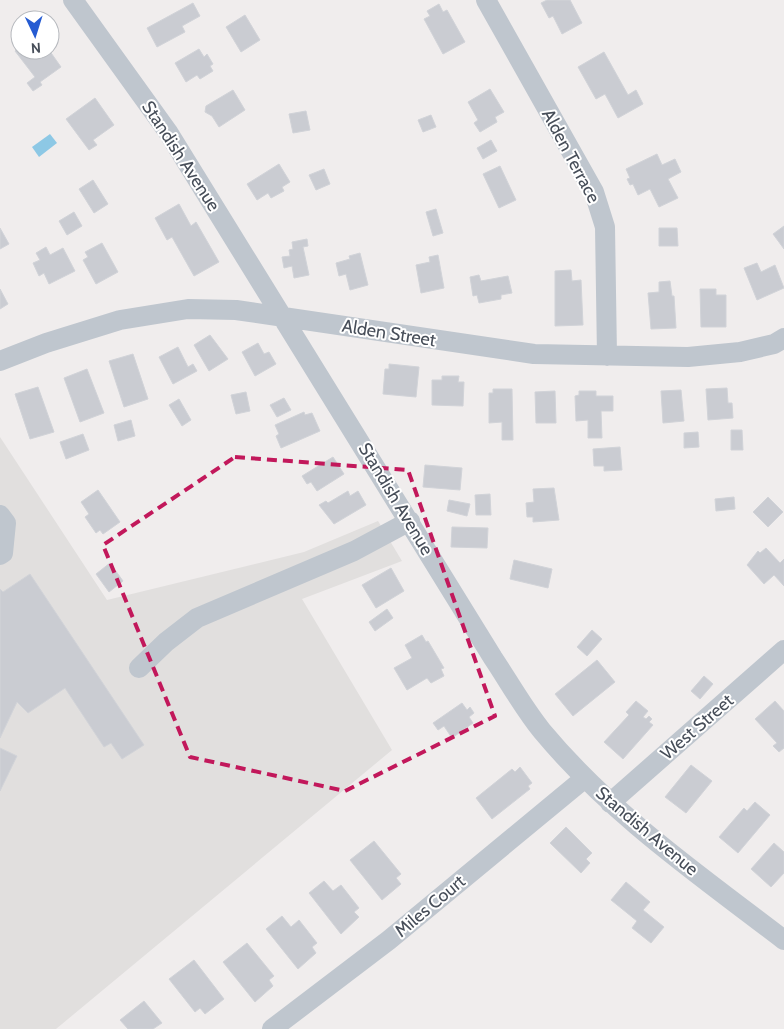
<svg xmlns="http://www.w3.org/2000/svg" width="784" height="1029" font-family="Cabin,sans-serif">
	<style>
		.education { fill: #e1dfde }
		.water { fill: #8dc8e5 }
		.building { fill: #caccd2; stroke: #d1d3d8 }
		.lines { fill: none; stroke-linecap: round; stroke-linejoin: round }
		.minor { stroke: #bfc6ce; stroke-width: 20 }
		.marked { fill: none; stroke: #c2185b; stroke-width: 4; stroke-dasharray: 10 6; stroke-linejoin: round }
		.labels { text-anchor: middle; stroke-width: 4; stroke-linejoin: round; paint-order: stroke }
		.street-label { font-size: 18px; fill: #474e59; stroke: #fff }
	</style>
	<rect width="100%" height="100%" fill="#f0eded"/>
	<path class="education" d="M0 437 107 600 304 552 378 521 402 561 302 599 392 750 56 1029H0Z"/>
	<path class="water" d="M50 134 57 143 39 157 32 147Z"/>
	<path class="building" d="M547 0H570L582 23 562 34 553 16 549 18 541 3Z
		M193 3 200 16 182 26 185 32 157 47 147 28Z
		M439 4 443 12 447 10 465 42 443 54 424 19 430 16 427 11Z
		M245 15 260 40 241 52 226 27Z
		M20 47V50H49L61 67 40 82 42 85 33 91 27 83 35 77 15 51Z
		M199 49 204 57 207 54 213 64 210 66 213 71 200 79 197 75 186 82 175 63Z
		M604 52 628 95 636 90 643 104 618 118 605 94 596 99 578 67Z
		M490 89 504 112 495 117 497 122 480 132 474 123 478 120 468 102Z
		M233 90 245 110 219 127 212 116 205 112 206 106Z
		M95 98 114 125 93 140 97 145 89 150 66 119Z
		M306 111 310 130 293 133 289 114Z
		M431 115 436 127 423 132 418 120Z
		M491 140 497 151 483 159 477 148Z
		M657 154 662 165 675 159 681 172 668 179 678 198 659 207 650 189 638 195 633 184 630 185 627 179 630 178 626 169Z
		M279 164 290 182 282 187 284 191 271 198 268 193 257 200 247 184Z
		M500 166 516 200 499 208 483 174Z
		M324 169 330 184 316 190 309 175Z
		M93 180 108 204 94 213 79 189Z
		M179 204 191 226 196 222 219 262 194 276 172 237 167 240 155 218Z
		M436 209 443 233 433 236 426 212Z
		M74 212 82 226 67 235 59 221Z
		M784 226V249L773 234Z
		M0 228 9 244 0 249Z
		M659 228H677L678 246H659Z
		M307 239 308 246 303 247 309 275 294 278 292 266 284 268 282 257 290 256 289 250 293 249 292 242Z
		M102 243 118 272 96 284 83 260 88 257 85 252Z
		M46 247 50 255 63 248 75 271 49 284 44 273 39 276 33 263 40 260 36 253Z
		M360 253 368 285 350 290 346 274 339 276 336 263 350 259 349 256Z
		M438 255 444 288 421 293 416 265 430 262 429 257Z
		M757 263 761 272 775 265 784 288 757 300 744 268Z
		M571 270 572 281 581 280 583 325 555 326V271Z
		M479 275 481 281 508 276 512 293 501 295V299L479 303 477 295 473 296 470 277Z
		M670 281 672 296H674L676 328 651 329 648 293 659 292V282Z
		M0 289 8 304 0 309Z
		M700 289H716V295H726V327H701Z
		M210 335 228 359 209 371 194 345Z
		M258 343 264 354 269 352 276 364 255 376 242 352Z
		M178 347 188 367 193 364 197 371 173 384 159 357Z
		M133 354 148 399 124 407 109 361Z
		M389 364 419 367 416 397 383 394 385 369H389Z
		M87 369 104 413 80 422 64 378Z
		M442 376H459L458 382H464L463 406 432 405V380H442Z
		M38 387 54 432 30 439 15 394Z
		M727 388 728 403H732L733 418 708 420 706 389Z
		M493 389H512L513 440H502V422L489 423V393H493Z
		M681 390 684 421 663 423 661 391Z
		M555 391 556 423H536L535 392Z
		M579 391H596V396H613V411H601L602 438H588V420L576 421 575 396 579 395Z
		M246 392 250 411 236 414 231 395Z
		M284 398 291 410 277 417 270 405Z
		M179 399 191 420 182 426 169 405Z
		M304 412 305 415 312 413 320 431 281 448 276 436 279 434 275 425Z
		M131 420 135 436 118 441 114 425Z
		M731 430H742L743 450H731Z
		M698 432 699 447 684 448V433Z
		M83 434 89 450 66 459 60 442Z
		M620 447 622 470 604 471V466H594L593 449Z
		M333 457 344 474 317 491 311 482 307 484 302 476Z
		M425 465 462 468 460 490 423 487Z
		M554 488 559 520 533 522V517H527L526 503 534 502 533 489Z
		M98 490 120 522 103 534 100 530 96 533 85 517 89 514 81 502Z
		M348 491 350 496 358 491 366 505 334 524 319 505 326 501 328 503Z
		M490 494 491 515H476L475 495Z
		M734 497 735 509 716 511 715 499Z
		M768 497 783 512 768 527 753 512Z
		M449 500 470 504 467 516 447 511Z
		M452 527 488 528 487 548 451 547Z
		M766 548 780 563 784 559V586L774 575 764 584 747 565 758 551 760 553Z
		M514 560 552 569 548 588 510 579Z
		M110 563 123 581 109 592 96 574Z
		M391 568 404 591 376 608 362 585Z
		M30 574 144 745 122 759 111 743 104 747 65 688 28 713 17 702 0 738V589L3 592Z
		M387 609 393 618 375 631 369 622Z
		M592 630 602 639 587 656 577 647Z
		M422 635 426 642 428 641 444 668 441 669 444 676 431 683 427 678 407 690 394 668 412 658 405 645Z
		M597 660 615 682 573 716 555 694Z
		M704 676 713 684 700 699 691 691Z
		M636 701 648 711 643 717 646 719 649 716 652 719 649 722 653 725 623 759 604 742 629 715 626 712Z
		M775 701 784 711V748L779 752 773 746 777 743 755 719Z
		M462 703 467 710 470 707 474 713 469 717 473 723 452 738 444 726 438 730 433 723Z
		M0 748 17 756 0 791Z
		M691 765 712 781 686 813 665 797Z
		M520 767 532 783 528 786 530 789 492 819 476 798 512 769 515 772Z
		M755 802 770 815 738 853 719 837 744 808 747 811Z
		M566 827 592 853 586 859 590 863 581 873 550 843Z
		M374 841 401 874 396 878 401 884 382 900 350 860Z
		M774 843 784 852V873L771 887 751 869Z
		M324 881 333 891 341 885 359 908 354 912 359 917 341 934 309 893Z
		M626 882 650 902 643 910 664 927 651 943 632 928 637 921 611 900Z
		M282 916 291 927 299 920 317 943 312 947 316 953 298 969 266 929Z
		M247 943 274 976 269 980 273 986 255 1002 223 962Z
		M194 960 224 999 205 1014 200 1008 195 1012 169 979Z
		M144 1001 162 1023 153 1029H128L120 1020Z"/>
	<g class="lines">
		<path class="minor" d="M73 0 168 132 493 658C509 682 524 709 542 731 612 815 698 874 784 940
			M486 0 594 192 605 227 607 356
			M0 361 46 343 120 320 188 309 236 310 534 354 688 357 740 352 774 344 784 338
			M0 515 6 523 3 553 0 555
			M139 668 166 642 197 618 354 551 410 521
			M610 803 784 650
			M272 1029 389 940 585 778"/>
	</g>
	<path class="marked" d="M235 457 408 470 495 716 345 791 190 757 103 545Z"/>
	<g class="labels">
		<g class="street-label">
			<text transform="translate(181 156) rotate(57)" y="6">Standish Avenue</text>
			<text transform="translate(571 156) rotate(62)" y="6">Alden Terrace</text>
			<text transform="translate(389 333) rotate(9)" y="6">Alden Street</text>
			<text transform="translate(396 499) rotate(59)" y="6">Standish Avenue</text>
			<text transform="translate(697 727) rotate(-41)" y="6">West Street</text>
			<text transform="translate(647 831) rotate(40)" y="6">Standish Avenue</text>
			<text transform="translate(430 906) rotate(-40)" y="6">Miles Court</text>
		</g>
	</g>
	<g transform="translate(35 35) rotate(176)"><circle r="24" fill="#ffffff" stroke="#b5b8bd"/>
	<path d="M0-4L9 19L0 12L-9 19Z" fill="#255bd2"/>
	<text y="-8" font-size="14" font-weight="bold" text-anchor="middle" fill="#474e59">N</text>
	</g>
</svg>
